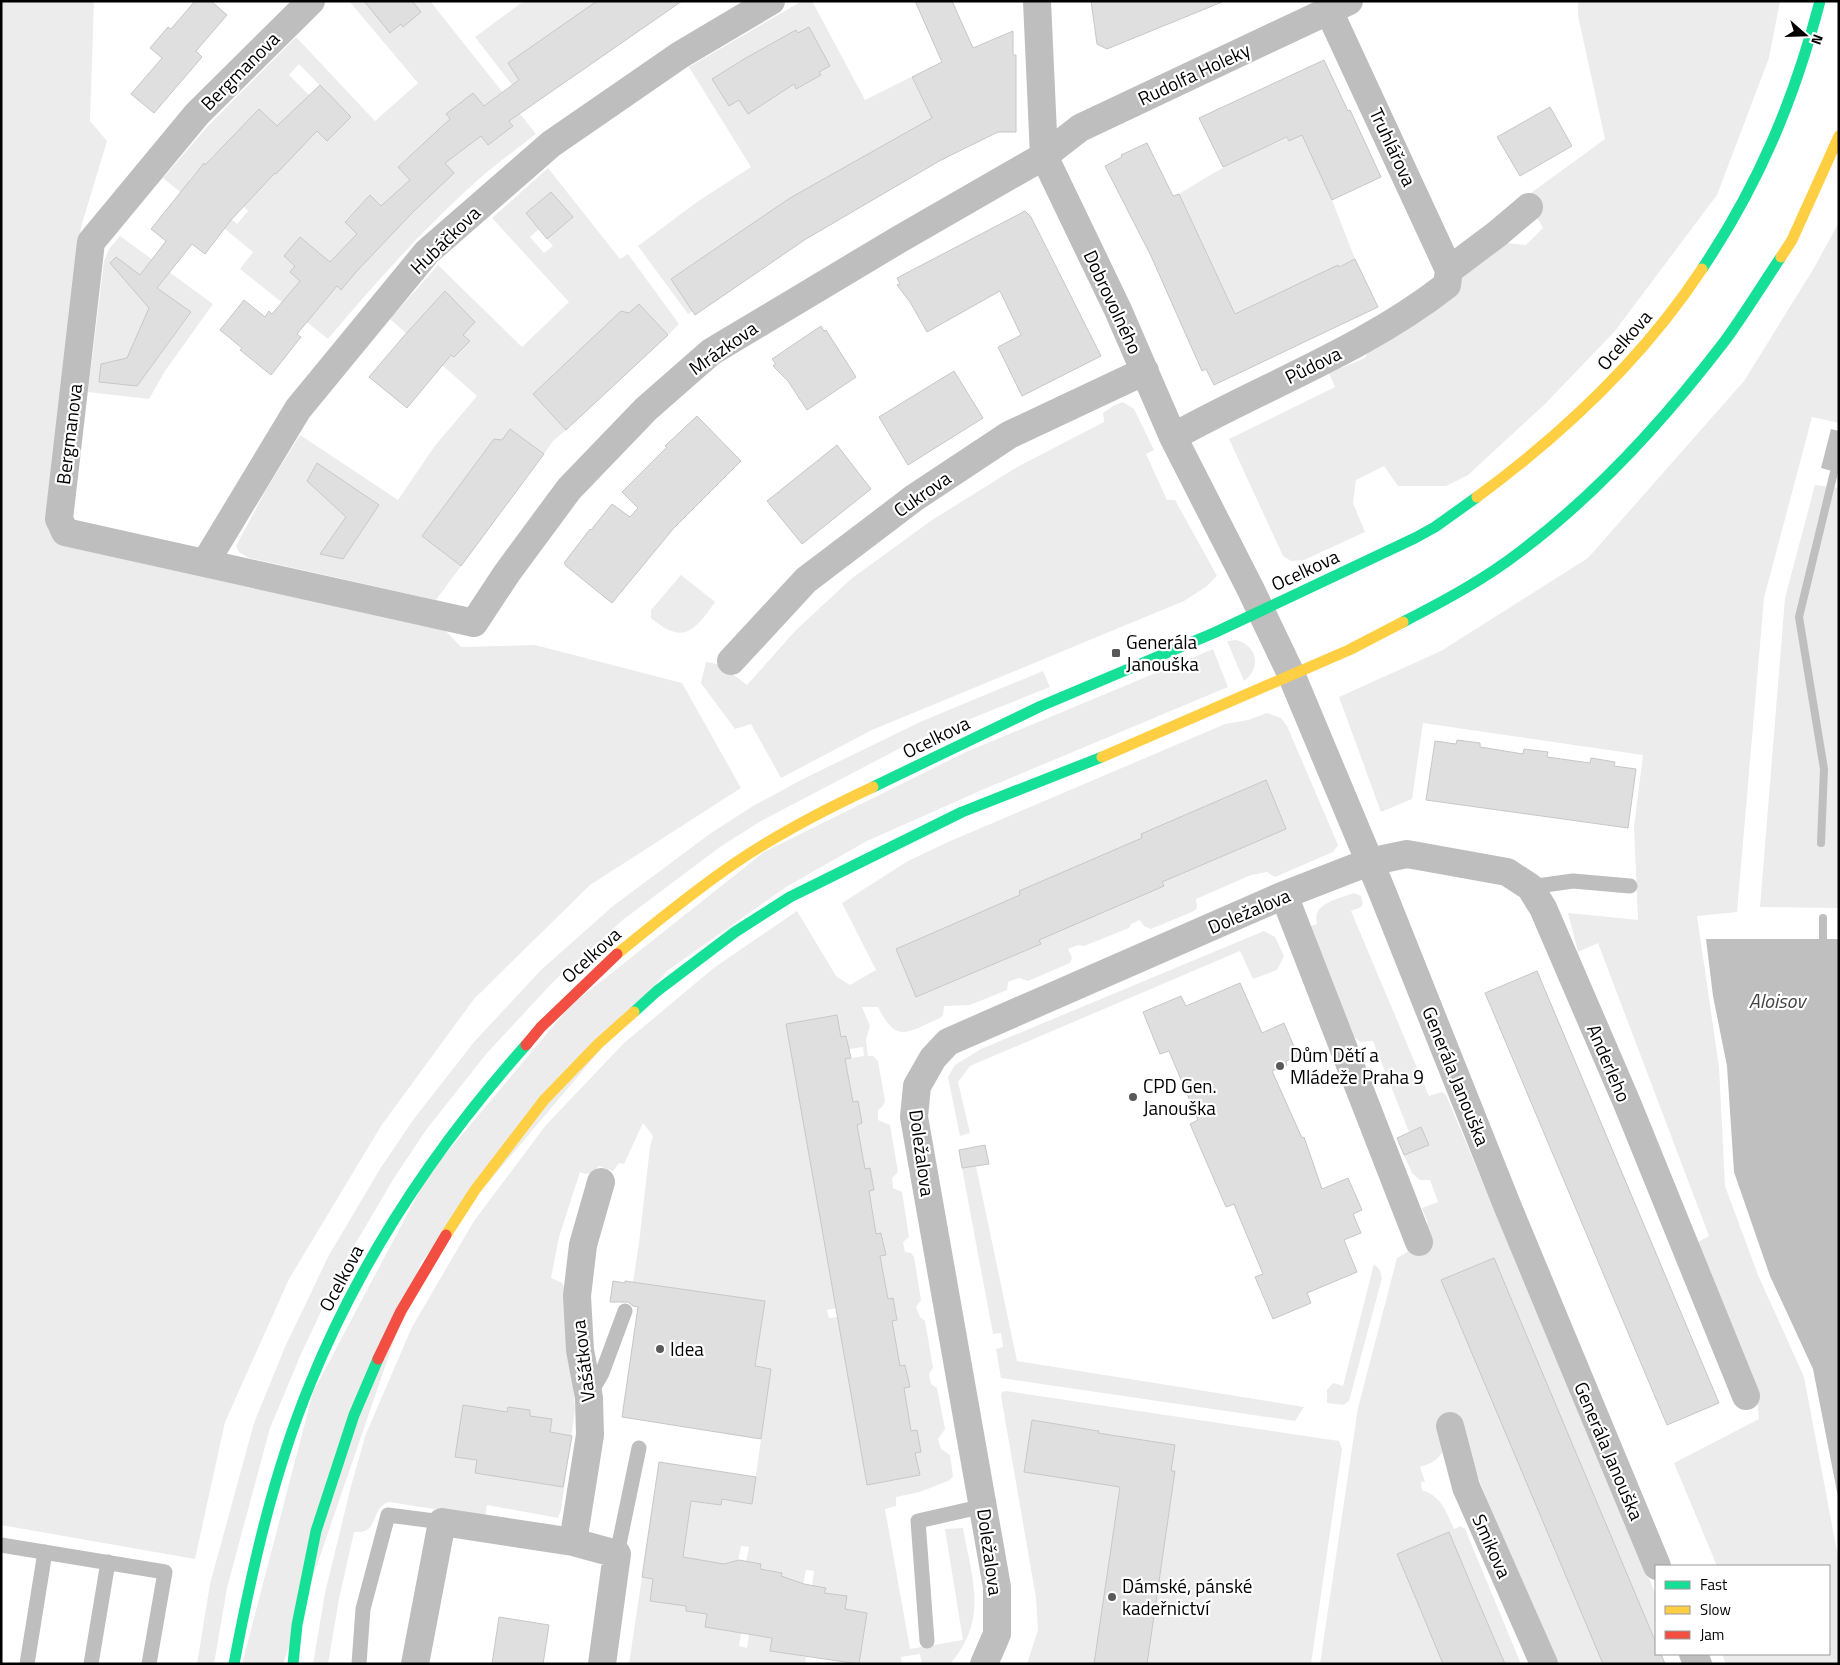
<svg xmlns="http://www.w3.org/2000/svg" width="1840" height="1665" font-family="'Titillium Web',sans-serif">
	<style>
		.green { fill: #ececec; fill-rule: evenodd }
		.water { fill: #bfbfbf }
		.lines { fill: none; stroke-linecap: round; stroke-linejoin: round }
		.stream { stroke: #bfbfbf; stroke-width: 8 }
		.building { fill: #dfdfdf; stroke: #c7c7c7 }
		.lane { stroke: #bebebe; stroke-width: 15 }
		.street { stroke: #bebebe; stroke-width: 28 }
		.fast { stroke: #16e098; stroke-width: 11 }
		.slow { stroke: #ffcf43; stroke-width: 11 }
		.jam { stroke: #f24e42; stroke-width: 11 }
		.poi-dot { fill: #595959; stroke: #fff; stroke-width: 2 }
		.labels { text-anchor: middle; stroke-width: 4.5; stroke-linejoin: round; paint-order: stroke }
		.street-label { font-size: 19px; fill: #000; stroke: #fff }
		.poi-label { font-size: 19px; fill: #000; stroke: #fff; text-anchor: start }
		.water-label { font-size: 20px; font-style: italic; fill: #444; stroke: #fff }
	</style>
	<rect width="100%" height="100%" fill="#fff"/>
	<path class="green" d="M1 1H94L90 121 107 141 81 227 48 530 75 548 441 626 461 647 535 645 682 683 741 788 590 885 474 999 381 1126 289 1279 225 1422 195 1559 1 1525Z
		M349 1H369L367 4 391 33 401 24 403 26 412 1H430L536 134C517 149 497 163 479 179 424 228 375 283 328 339L240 269 253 252 163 178 207 127 296 37 375 121 418 83ZM299 64 351 117 327 140 296 109 309 95 289 75ZM473 93 484 106 493 100 513 125 488 145 481 136 469 145 446 115ZM259 109 300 148 276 174 234 135ZM425 142 454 173 420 205 403 186 410 180 398 166ZM214 155 256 193 244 207 248 211 237 224 189 180 204 163 205 165ZM370 195 401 224 369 258 351 241 357 234 345 221ZM300 237 341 290 337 286 319 307 300 281 295 266 284 256Z
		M524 1H599L508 63 535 103 529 107 475 37Z
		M802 1H812L865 100 911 77 951 155 942 161 921 124 801 192 822 230 809 237 784 202 671 279 693 311 688 314 638 246 697 202 751 167 689 67ZM809 27 830 66 819 72 821 75 796 89 771 44 796 30 798 33ZM743 59 769 100H739L729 106 712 79Z
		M1578 1H1780L1769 58 1717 195 1615 331 1545 404 1468 475 1446 486H1398L1384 466 1356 480 1353 503 1365 532 1304 560 1291 561 1283 556 1229 439 1335 387 1329 373 1365 358 1374 341 1505 243 1526 245 1543 228 1533 211 1520 201 1605 139 1578 16Z
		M1302 135 1332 200 1355 259 1307 280V282L1236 315 1179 194C1207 177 1237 158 1266 147 1281 142 1285 137 1302 135Z
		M548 168 620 259 628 254 679 324 668 335 639 304 629 313 621 311 614 318 589 351 581 349 573 355 568 370 561 367 553 374 558 379 548 388 541 386 533 393 566 430 553 441 544 454 510 429 502 440 494 439 455 491 453 506 445 505 422 536 461 566 436 600 249 558 239 552 236 546 267 488 300 435 398 500 434 447 477 396 390 319 438 265 522 347 569 302 492 218ZM551 192 547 239 553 246 544 253 530 237 539 229 526 213ZM445 291 475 322 463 335 470 341 454 357 438 342ZM317 464 379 505 343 559 320 554 346 517 307 480Z
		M1839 222V423L1812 417 1764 598 1737 912 1697 916 1719 1067 1725 1186 1758 1275 1804 1377 1839 1562V1664H1726L1722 1654H1829V1566H1717L1674 1463 1759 1419 1756 1389 1694 1244 1709 1236 1598 943 1578 952 1568 913 1638 920 1634 827 1643 755 1423 723 1412 799 1381 812 1339 697 1441 651 1588 558 1744 381 1814 268Z
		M120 236 213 304 165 371 149 399 88 392 104 261 109 249ZM140 275 191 313 137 386 99 382 101 364 127 358 149 308 131 287Z
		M1123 402 1134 409 1154 450 1146 454 1167 500H1175L1217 576 1207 586 1184 601 872 730 781 778 751 724 735 729 701 683 706 662 721 665 747 685 796 630 851 579 932 520 1019 466 1104 422 1103 413 1113 406Z
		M1815 485 1839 488V908L1760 907 1785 598Z
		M681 575 715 602C694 632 683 645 651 618V610Z
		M1236 640C1257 645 1262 668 1244 681L1227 641Z
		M1213 649 1228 687 982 790 867 841 786 887 667 971 421 1262 283 1664H242L313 1392 428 1175 570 1006 764 852 966 752Z
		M1043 671 1050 687 910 743 761 821 720 847 624 919 553 982 487 1053 426 1130 394 1178 344 1263 301 1354 270 1428 227 1588 214 1664H197L210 1584 254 1423 285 1347 329 1255 380 1169 413 1120 474 1042 541 970 613 906 711 833 753 806 801 780 920 722Z
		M1267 713 1281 718 1287 726 1338 845 1333 852 1275 877 1267 872 1251 875 1196 899 1197 908 1194 911 1151 929 1144 926 1140 920 1131 924 1129 928 1084 946 1078 945 1068 949 1072 958 1070 963 1028 981 1019 978 1008 982 1007 990 970 1005 944 1006 943 1015 940 1018C907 1032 897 1045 878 1007H862L870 1026 866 1040 868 1056H873L878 1061 885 1101 882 1107 878 1110V1120L890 1125 898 1172 892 1178 893 1188 902 1192 909 1237 903 1242 905 1252 911 1253 914 1257 921 1300 916 1307 920 1317 925 1321 933 1368 929 1374 931 1384 937 1388 945 1429 938 1439 941 1449 950 1455 953 1476 950 1480 920 1492 896 1497V1506L885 1509 910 1649 963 1640 945 1529 963 1528C972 1580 989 1619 950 1664H922L920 1654 901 1657 902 1664H859L845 1609 847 1597 825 1593V1588L812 1586 814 1571 806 1570 802 1590 780 1586 782 1573 760 1569 746 1562 749 1547 741 1546 737 1566 683 1557 691 1501 721 1505 722 1499 752 1503 771 1369 755 1366 765 1301 633 1282 639 1243 650 1147 653 1136 643 1123 624 1164 619 1163 613 1171 599 1166 592 1173 585 1174 580 1172 559 1237 551 1278 562 1283 566 1290 575 1410 561 1510 558 1518 487 1505 485 1517 389 1502C369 1508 381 1534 354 1532L339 1599 328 1664H313L325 1593 351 1486 366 1434 412 1327 474 1221 546 1125 624 1043 715 967 797 911 836 976 850 985 876 970 842 903 908 861 948 842 1225 724 1248 720ZM1265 780 1286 829 1162 882 1163 886 1039 940 1041 944 917 997 896 949 1020 895 1019 891 1142 838 1141 834ZM837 1015 841 1037 847 1036 849 1049 863 1047 864 1056 845 1059 853 1102 858 1101 862 1123 857 1125 865 1169 870 1168 874 1190 869 1191 876 1234 882 1233 886 1255 880 1256 888 1299 893 1298 897 1320 892 1321 900 1366 905 1365 910 1387 904 1388 911 1431 917 1430 921 1452 915 1453 919 1475 868 1485 838 1317 829 1318 827 1310 836 1308 786 1024ZM463 1405 507 1412 508 1407 530 1410V1416L552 1419 550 1432 572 1436 563 1487 475 1473 477 1460 455 1457Z
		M1354 893 1361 896 1363 904 1361 907 1351 911 1429 1096 1442 1092 1446 1095 1656 1595V1643L1494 1258 1442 1280 1603 1664H1556L1451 1413C1446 1440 1450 1459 1420 1467L1425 1482H1421L1422 1490C1441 1496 1446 1511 1454 1529L1460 1526 1465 1529 1521 1664H1505L1449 1532 1397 1554 1406 1575 1418 1593 1414 1595 1443 1664H1320L1358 1408 1397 1258 1411 1250 1407 1232 1428 1223 1422 1208 1438 1202 1430 1180H1420L1412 1173 1404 1155 1429 1145 1421 1127 1409 1132 1373 1041 1361 1042 1352 1036 1307 927 1317 924C1311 903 1339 899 1354 893Z
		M1264 931 1275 937 1284 956 1277 970 1253 979 1240 951 970 1066 958 1082 970 1133 960 1136 948 1077 955 1065 981 1049Z
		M976 1166 1017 1361 1304 1407 1295 1421 1001 1378 996 1349 1003 1347 1001 1333 993 1334 962 1168Z
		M1374 1264 1380 1270 1382 1278 1349 1401 1343 1405 1327 1403V1390L1333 1383 1343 1386Z
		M1006 1391 1339 1441 1342 1449 1311 1664H1147L1175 1472 1171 1471 1175 1445 1132 1438 1120 1441 1121 1436 1098 1433V1430L1032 1420 1024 1472 1120 1487 1094 1664H1027L1038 1630 1036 1598 1001 1396 1002 1392Z
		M642 1577 653 1579 686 1606V1611L707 1614 705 1627 741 1633 739 1646 747 1648 749 1634 772 1638 771 1651 806 1657 805 1664H629Z"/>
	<path class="water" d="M1831 429 1839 431V473L1821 468Z
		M1706 939H1839V1502L1813 1369 1770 1276 1734 1172 1727 1066 1713 996Z"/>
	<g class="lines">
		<path class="stream" d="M1821 843 1824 769 1799 617 1834 472
			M1823 940V918"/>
	</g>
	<path class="building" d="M195 1H211L227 15 196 51 202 57 154 113 131 94 162 58 150 48 168 27 171 29Z
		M364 1H412L421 12 403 27 401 24 390 33Z
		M597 1H682L509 121 513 126 488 145 481 136 445 163 454 173 413 212 356 272 341 290 337 286 297 334 301 337 271 375 240 350 242 348 220 330 244 300 265 317 269 311 272 314 300 281 290 272 295 266 284 256 300 237 330 262 357 234 345 222 370 195 381 206 410 180 398 167 450 119 446 114 473 93 484 106 519 80 508 63Z
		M915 1H952L973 48 1013 31V55H1016V132H998L941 160 806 239 695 315 671 279 790 198 932 118 912 77 942 62Z
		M1091 1H1222V2L1107 49 1097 44Z
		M809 27 830 66 819 72 821 75 796 89 794 84 748 114 739 100 729 106 712 79 744 59 796 30 798 33Z
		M1324 60 1348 111 1350 110 1381 177 1332 200 1302 135 1289 141 1287 137 1223 167 1199 118Z
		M320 85 351 117 327 141 317 131 276 174 275 173 231 220 205 254 192 244 157 288 191 312 137 386 99 382 101 364 127 358 149 308 110 263 116 257 140 275 166 241 151 229 204 163 205 165 259 109 277 126Z
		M1550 107 1572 146 1520 176 1497 137Z
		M1147 143 1173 196 1179 194 1235 314 1338 265 1339 267 1355 259 1378 307 1214 385 1206 369 1202 371 1151 256 1105 166 1122 157 1121 155Z
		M551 192 573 217 547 239 526 213Z
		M1025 211 1031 217 1101 356 1022 396 998 347 1021 335 1000 291 927 332 910 302 897 285 900 284 897 278Z
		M445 291 475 322 463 335 470 341 454 357 451 355 407 408 369 377 403 337Z
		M639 304 668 335 566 430 533 394 621 311 629 313Z
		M821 326 824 331 826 330 856 377 807 410 788 381 773 366 776 364 772 359Z
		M954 371 983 418 908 465 879 417Z
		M697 416 741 461 673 529 612 603 566 566 564 563 590 529 591 530 612 504 630 517 638 508 622 492 667 447 665 446Z
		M510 429 544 454 461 566 422 536 494 439 502 440Z
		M837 445 871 489 802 544 767 501Z
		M317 463 379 505 343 559 320 554 346 517 307 481Z
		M1457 740 1480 743V747L1523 754 1524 749 1548 752 1547 757 1590 763 1591 758 1615 762 1614 766 1636 769 1628 828 1426 800 1435 741 1456 744Z
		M1266 780 1286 829 1162 882 1164 886 1039 940 1041 944 916 997 896 949 1020 895 1019 891 1142 838 1141 834Z
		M1537 971 1719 1403 1667 1425 1485 993Z
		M1240 983 1262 1033 1284 1023 1298 1056 1286 1061 1287 1065 1272 1071 1302 1138 1304 1137 1322 1189 1348 1178 1362 1210 1353 1214 1361 1233 1344 1240 1357 1272 1307 1293 1311 1303 1273 1319 1255 1277 1263 1274 1243 1226 1234 1204 1226 1207 1190 1124 1198 1120 1169 1051 1160 1054 1143 1012 1181 996 1186 1006Z
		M837 1015 841 1037 846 1036 851 1058 845 1059 853 1102 858 1101 862 1123 857 1125 865 1169 870 1168 874 1190 869 1191 876 1234 881 1233 886 1255 880 1256 888 1299 893 1298 897 1320 892 1321 900 1366 905 1365 910 1387 904 1388 911 1431 917 1430 921 1452 915 1453 920 1475 867 1485 786 1024Z
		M1421 1127 1429 1145 1404 1155 1397 1138Z
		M985 1145 989 1164 962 1168 959 1150Z
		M1494 1258 1656 1643V1654H1661L1665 1664H1603L1571 1588 1441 1280Z
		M613 1281 625 1283V1281L765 1301 755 1366 771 1369 761 1439 622 1417 638 1307 633 1306 628 1302H610Z
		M463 1405 507 1412 508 1407 530 1410V1416L552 1419 550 1432 572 1436 563 1487 475 1473 477 1460 455 1457Z
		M1032 1420 1099 1431 1098 1433 1175 1445 1171 1471H1175L1147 1664H1094L1120 1487 1024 1472Z
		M659 1462 756 1477 752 1504 722 1499 721 1505 691 1501 683 1557 724 1564 739 1560 761 1564 760 1569 782 1573 781 1576 804 1584 826 1588 824 1593 847 1596 845 1609 867 1613 859 1664 770 1651 772 1638 705 1627 707 1614 686 1611V1606L650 1601 653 1579 642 1577Z
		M1449 1532 1475 1594 1505 1664H1443L1414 1594 1397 1554Z
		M499 1617 549 1625 543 1664H492Z"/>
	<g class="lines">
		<path class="lane" d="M1530 887 1573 881 1630 886
			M589 1396 602 1373 625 1311
			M1 1545 165 1572 149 1664
			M617 1554 639 1448
			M927 1641 918 1521 984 1506
			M27 1664 45 1552
			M91 1664 108 1562
			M359 1664 363 1609 388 1515 442 1522"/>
		<path class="street" d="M311 1 197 114 91 242 59 519 65 532 474 623 507 573 569 489 646 409 711 352 898 240 1044 156 1080 128 1349 1
			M1037 1 1044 156 1118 310 1173 437 1250 588 1291 674 1381 889 1507 1205 1657 1566
			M1449 270 1497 234 1529 207
			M1173 437C1264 386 1364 350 1447 285L1449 270 1329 11
			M205 563 298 409 427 252 551 144 680 55 771 1
			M731 661 806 580 914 498 1009 435 1145 371
			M1284 895 1419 1242
			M1450 1426 1466 1487 1544 1664
			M573 1542 590 1435 589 1398 580 1350 577 1296 583 1245 601 1182
			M1693 1654 1698 1664
			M415 1664 442 1522 573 1542 617 1554 602 1664
			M984 1664 997 1634V1587L914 1117 917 1086 933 1058 948 1042 1284 895 1369 862 1407 854 1507 872 1530 887 1543 908 1627 1103 1746 1396"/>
		<path class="fast" d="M1702 269C1759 184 1794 100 1820 1
			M1403 622C1444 601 1485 579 1521 551 1598 493 1665 419 1724 342 1744 315 1762 285 1781 257
			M873 787 1041 706 1216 632 1415 538 1435 527 1477 497
			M634 1012 657 991 735 932 790 897 962 812 1102 757
			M234 1664C252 1569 273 1474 310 1384 361 1258 436 1146 526 1045
			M293 1664 297 1625 316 1531 354 1415 378 1359"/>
		<path class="slow" d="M1781 257 1792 240 1839 136
			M1477 497C1564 433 1642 360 1702 269
			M1102 757 1349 650 1403 622
			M617 954C656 922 694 891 735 863 779 833 826 809 873 787
			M446 1235 475 1190 544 1100 598 1044 634 1012"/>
		<path class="jam" d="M526 1045 541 1027 617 954
			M378 1359 401 1311 446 1235"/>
	</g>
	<g class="poi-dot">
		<rect x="1111" y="648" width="10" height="10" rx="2.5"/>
		<circle cx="1280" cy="1066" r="5"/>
		<circle cx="1133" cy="1097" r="5"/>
		<circle cx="660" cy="1349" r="5"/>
		<circle cx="1112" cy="1597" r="5"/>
	</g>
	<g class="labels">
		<g class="street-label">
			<text transform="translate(240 71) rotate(-45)" y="7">Bergmanova</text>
			<text transform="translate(1194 74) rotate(-25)" y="7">Rudolfa Holeky</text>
			<text transform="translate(1393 147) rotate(65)" y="7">Truhlářova</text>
			<text transform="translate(445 240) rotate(-44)" y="7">Hubáčkova</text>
			<text transform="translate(1113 302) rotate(65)" y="7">Dobrovolného</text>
			<text transform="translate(1624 340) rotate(-49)" y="7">Ocelkova</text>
			<text transform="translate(723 348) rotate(-35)" y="7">Mrázkova</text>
			<text transform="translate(1313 365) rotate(-26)" y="7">Půdova</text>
			<text transform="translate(69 434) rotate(-83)" y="7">Bergmanova</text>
			<text transform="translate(922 494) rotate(-35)" y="7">Cukrova</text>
			<text transform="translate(1305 570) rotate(-25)" y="7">Ocelkova</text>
			<text transform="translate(936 737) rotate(-26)" y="7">Ocelkova</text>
			<text transform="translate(1249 911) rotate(-23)" y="7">Doležalova</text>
			<text transform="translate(591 955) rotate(-42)" y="7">Ocelkova</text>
			<text transform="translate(1609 1063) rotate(67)" y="7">Anderleho</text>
			<text transform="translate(1456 1076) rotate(68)" y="7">Generála Janouška</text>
			<text transform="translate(922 1153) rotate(82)" y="7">Doležalova</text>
			<text transform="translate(341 1278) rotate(-62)" y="7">Ocelkova</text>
			<text transform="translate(583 1361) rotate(-97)" y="7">Vašátkova</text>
			<text transform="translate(1609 1451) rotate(67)" y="7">Generála Janouška</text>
			<text transform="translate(1492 1546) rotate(66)" y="7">Smikova</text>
			<text transform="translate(990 1552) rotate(82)" y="7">Doležalova</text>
		</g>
		<g class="poi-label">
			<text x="1126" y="649">Generála<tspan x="1126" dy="22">Janouška</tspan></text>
			<text x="1290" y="1062">Dům Dětí a<tspan x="1290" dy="22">Mládeže Praha 9</tspan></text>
			<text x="1143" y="1093">CPD Gen.<tspan x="1143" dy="22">Janouška</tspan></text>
			<text x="670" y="1356">Idea</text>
			<text x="1122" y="1593">Dámské, pánské<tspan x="1122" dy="22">kadeřnictví</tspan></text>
		</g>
		<g class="water-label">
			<text x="1777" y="1008">Aloisov</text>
		</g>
	</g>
	<rect width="1840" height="1665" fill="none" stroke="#000000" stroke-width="5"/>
	<rect x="1655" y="1565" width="175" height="90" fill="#ffffff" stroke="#999999"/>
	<rect x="1665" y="1581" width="25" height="8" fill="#16e098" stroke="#999999"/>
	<text x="1700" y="1590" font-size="15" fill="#000000">Fast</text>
	<rect x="1665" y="1606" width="25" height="8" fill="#ffcf43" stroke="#999999"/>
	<text x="1700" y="1615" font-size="15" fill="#000000">Slow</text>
	<rect x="1665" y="1631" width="25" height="8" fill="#f24e42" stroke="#999999"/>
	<text x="1700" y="1640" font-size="15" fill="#000000">Jam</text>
	<g transform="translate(1805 35) rotate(110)" stroke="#ffffff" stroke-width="4" paint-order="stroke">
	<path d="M0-4L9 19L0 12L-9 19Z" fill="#000000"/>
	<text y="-8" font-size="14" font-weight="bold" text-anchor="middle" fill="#000000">N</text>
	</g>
</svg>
